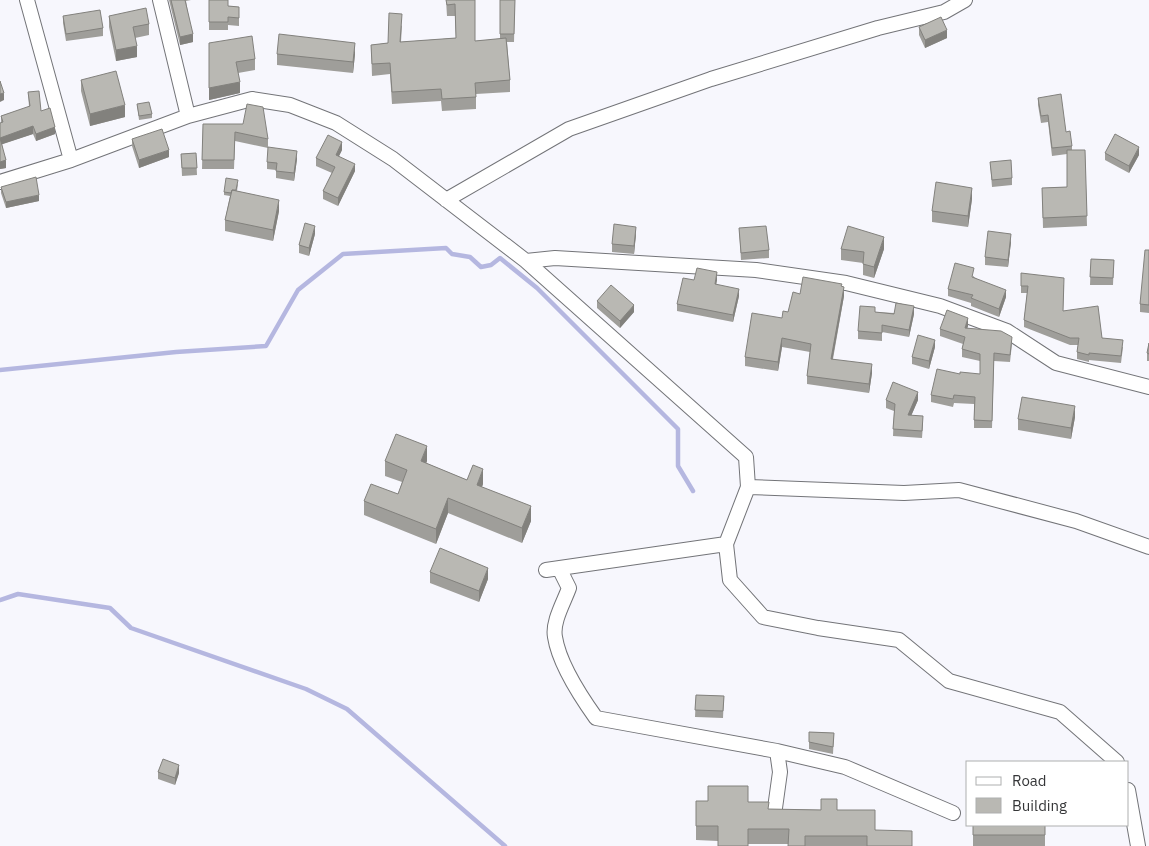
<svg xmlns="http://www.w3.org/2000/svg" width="1149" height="846" font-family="'IBM Plex Sans',sans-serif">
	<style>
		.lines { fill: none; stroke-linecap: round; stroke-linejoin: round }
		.stream { stroke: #b5b7e0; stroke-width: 4.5 }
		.minor-casing { stroke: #737478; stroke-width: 16 }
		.minor { stroke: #fff; stroke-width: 14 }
		.wall { fill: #9f9e9a }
		.shaded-wall { fill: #82817d }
		.building { fill: #b9b8b3; stroke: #82817d }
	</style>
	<rect width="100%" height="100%" fill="#f7f7fd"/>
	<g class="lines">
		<path class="stream" d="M0 370 176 352 266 346 298 290 343 254 446 248 452 254 470 257 481 267 491 265 500 258 537 288 678 429V466L693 491
			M0 600 18 594 110 608 131 628 306 689 347 709 505 846"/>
		<defs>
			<path id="minor" d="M27 0 71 160
				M160 0 188 116
				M0 182 71 160 188 116 252 99 290 105 336 123 393 159 526 261 746 457 748 487 726 544 730 580 763 617 818 628 899 640 949 681 1060 712 1117 762
				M446 200 569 129 711 79 878 28 944 12 965 0
				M526 261 555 258 756 270 846 283 940 306 1007 331 1056 363 1149 387
				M748 487 904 493 959 490 1076 521 1149 547
				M559 568 569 588C564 602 552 622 555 637 559 663 581 697 596 718L777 751 845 767 953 813
				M546 570 726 544
				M1128 790 1138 846
				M775 808 780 772 777 751"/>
		</defs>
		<use href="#minor" class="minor-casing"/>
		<use href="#minor" class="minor"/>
	</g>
	<path class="wall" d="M169 0H191L186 1 193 42 180 45Z
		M209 0 228 6 239 7V26L228 25V30H209Z
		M446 0H475V41L500 39V0H515L514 42H507L510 80V92L476 94V109L442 111 441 101 392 104 390 74 372 76 371 45 388 43 402 25 401 42 456 38 455 16H447Z
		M63 16 103 28V36L66 41 63 23Z
		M109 16 149 24V35L135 38 137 57 116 61 109 27Z
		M919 27 947 38 925 48 919 35Z
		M209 43 255 59V70L238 73 240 93 209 100Z
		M277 54H355L353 73 277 65Z
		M81 80 125 117 90 126 81 91Z
		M28 92 41 111 55 134 36 141 33 134 2 144 6 168 0 169 1 116 29 107Z
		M1038 98 1072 146V150H1085L1087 226 1043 228 1042 188 1067 187V154L1052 156 1048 122 1041 123 1038 105Z
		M137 104 152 114V118L139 120Z
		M203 124 268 139V148L235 141 234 169H202Z
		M132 139 169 157 139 168 132 146Z
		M342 150 339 156 355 171 338 206 323 199V191L332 173 316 166V158Z
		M196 153 197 175 182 176 181 154Z
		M1105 153 1139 155 1129 173 1105 160Z
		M297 159 294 181 276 178V170L267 169V162Z
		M990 162 1012 178V185L992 187Z
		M238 184 237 191 279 211 273 241 225 231V220L230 196 224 195V192Z
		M1 187 39 201 6 208 1 193Z
		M972 199 968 227 932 222V211Z
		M739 228 769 250V258L741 260Z
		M315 234 309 256 299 253V245Z
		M636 234 634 254 612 252V244Z
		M1011 242 1008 267 985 265V257Z
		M841 249H884L874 278 863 275V263L841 260Z
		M1149 250V313L1140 312V304Z
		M1091 259 1114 260 1113 285H1090Z
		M1021 273 1064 285 1063 311 1102 338 1123 347 1121 363 1089 360V362L1077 359V352L1078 345H1070L1024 327V320L1027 293H1021Z
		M974 276V277L1006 297 999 317 971 306V303L948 296V289Z
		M694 280H717L716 284 739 296 733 322 677 311V304Z
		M842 287 844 296 833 359 872 373 869 393 807 384V376L810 352 782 347 778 371 745 366V357L782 318 788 312 800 294Z
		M597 301 634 312 620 328 597 308Z
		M875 312 914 314 909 337 882 332V341L858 339V331Z
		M968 326 967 328 1012 344 1010 362 994 361 992 428H974V404L954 403 953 407 931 402V395L960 374H980V361L962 357V349L963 344 940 336V329Z
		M1149 343V361H1147V353Z
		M935 347 929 369 912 364V357Z
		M886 400H918L911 416 923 424 922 438 893 436 894 411 886 408Z
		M1075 417 1071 439 1018 430V419Z
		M385 461H427L426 463 467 480 483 484 482 487 531 521 522 543 448 513 436 544 364 515V501L398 494 402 482 385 476Z
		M430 572 488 579 479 602 430 583Z
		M696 695 724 696 723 718 695 717Z
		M809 732 834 733 833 754 809 749Z
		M158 772 179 773 175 785 158 779Z
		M696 801 748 802 768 809 837 810 875 830 912 846H788L789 844H748L718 841 696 840Z
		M973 825H1045V846H973Z"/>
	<path class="shaded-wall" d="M947 30V38L925 48V40Z
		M193 34V42L180 45V37Z
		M355 43V54L353 73V62Z
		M137 46V57L116 61V50Z
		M240 82V93L209 100V88Z
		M4 93V100L0 102V94Z
		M125 105V117L90 126V114Z
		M33 126V134L0 145V138Z
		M55 127V134L36 141V134Z
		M342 142V150L336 162V155Z
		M1139 147V155L1129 173V166Z
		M169 150V157L139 168V160Z
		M297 151V159L294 181V173Z
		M6 160V168L0 169V162Z
		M355 164V171L338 206V198Z
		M972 188V199L968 227V216Z
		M39 195V201L6 208V202Z
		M279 200V211L273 241V230Z
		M315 226V234L309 256V248Z
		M636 227V234L634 254V246Z
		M1011 234V242L1008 267V260Z
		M884 237V249L874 278V267Z
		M717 272V280L715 291V284Z
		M844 287V296L831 367V359Z
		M739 289V296L733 322V315Z
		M1006 290V297L999 317V309Z
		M634 305V312L620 328V321Z
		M914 306V314L909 337V330Z
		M968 318V326L965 336V328Z
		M782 338V347L778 371V362Z
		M935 340V347L929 369V361Z
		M872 364V373L869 393V384Z
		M918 392V400L908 423V415Z
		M1075 406V417L1071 439V428Z
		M427 446V461L421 476V461Z
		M483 469V484L477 499V485Z
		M448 498V513L436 544V529Z
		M531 506V521L522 543V528Z
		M488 568V579L479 602V591Z
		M179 765V773L175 785V778Z"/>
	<path class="building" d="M171 0H185L193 34 180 37Z
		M209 0H228V6L239 7V18L228 17V22H209Z
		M446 0H475V41L506 38 510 80 475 83 476 97 442 99 441 89 392 92 390 63 372 64 371 45 388 43 389 13 402 14 400 42 456 38 455 4 447 5Z
		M500 0H515L514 34H500Z
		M146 8 149 24 133 27 137 46 116 50 109 16Z
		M100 10 103 28 66 34 63 16Z
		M941 17 947 30 925 40 919 27Z
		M279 34 355 43 353 62 277 54Z
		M252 36 255 59 236 62 240 82 209 88V43Z
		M116 71 125 105 90 114 81 80Z
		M0 81 4 93 0 94Z
		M39 91 41 111 50 108 55 127 36 134 33 126 0 138 6 160 0 162V123L3 122 1 116 30 106 28 92Z
		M1061 94 1066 132 1070 131 1072 146 1052 148 1048 115 1041 116 1038 98Z
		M149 102 152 114 139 116 137 104Z
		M247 104 263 107 268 139 235 132 234 160H202L203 124H243Z
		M162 129 169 150 139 160 132 139Z
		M1115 134 1139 147 1129 166 1105 153Z
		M328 135 342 142 336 155 355 164 338 198 323 191 335 167 316 158Z
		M268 147 297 151 294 173 276 171 277 163 267 162Z
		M1067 150H1085L1087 216 1043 218 1042 188 1067 187Z
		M196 153 197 168H182L181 154Z
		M1011 160 1012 178 992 180 990 162Z
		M36 177 39 195 6 202 1 187Z
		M226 178 238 180 236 190H232L231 193 224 192Z
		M936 182 972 188 968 216 932 211Z
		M232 190 279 200 273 230 225 220Z
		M305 223 315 226 309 248 299 245Z
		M614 224 636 227 634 246 612 244Z
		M766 226 769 250 741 253 739 228Z
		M848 226 884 237 874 267 863 264 864 252 841 249Z
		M988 231 1011 234 1008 260 985 257Z
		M1145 250H1149V305L1140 304Z
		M1091 259 1114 260 1113 278 1090 277Z
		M955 263 974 268 972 277 1006 290 999 309 971 298 973 295 948 289Z
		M697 268 717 272 715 284 739 289 733 315 677 304 683 278 694 280Z
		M1021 273 1064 278 1063 311 1098 306 1102 338 1123 340 1121 356 1089 353V355L1077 352 1079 338H1070L1024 320 1028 286H1021Z
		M803 277 842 284 841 286 844 287 831 359 872 364 869 384 807 376 811 344 782 338 778 362 745 357 752 313 782 318 783 311 788 312 793 292 800 294Z
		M611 285 634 305 620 321 597 301Z
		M896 303 914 306 909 330 882 325V333L858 331 860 306 875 307V312L894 314Z
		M947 310 968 318 965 328 1001 331 1012 337 1010 355 994 353 992 421 974 420 975 397 954 395 953 399 931 395 937 369 960 374V372L980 374V354L962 349 965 337 940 329Z
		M918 335 935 340 929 361 912 357Z
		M1149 343V354L1147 353Z
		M893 382 918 392 908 415 923 416 922 431 893 429 895 404 886 400Z
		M1022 397 1075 406 1071 428 1018 419Z
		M396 434 427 446 421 461 467 480 473 465 483 469 477 485 531 506 522 528 448 498 436 529 364 501 371 484 398 494 407 470 385 461Z
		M440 548 488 568 479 591 430 572Z
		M696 695 724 696 723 711 695 710Z
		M809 732 834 733 833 747 809 742Z
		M163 759 179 765 175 778 158 772Z
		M708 786H748V802H769L768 809 821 810V799H837V810H875V830L912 831V846H867V836H805V846H788L789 829H748V846H718V826H696V801H708Z
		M973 825H1045V835H973Z"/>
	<rect x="966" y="761" width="162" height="65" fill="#ffffff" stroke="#aeafaf"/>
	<rect x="976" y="777" width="25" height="8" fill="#ffffff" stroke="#aeafaf"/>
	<text x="1012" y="786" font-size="15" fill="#353638">Road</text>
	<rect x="976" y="798" width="25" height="15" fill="#b9b8b3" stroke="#aeafaf"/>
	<text x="1012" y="811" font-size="15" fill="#353638">Building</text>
</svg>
